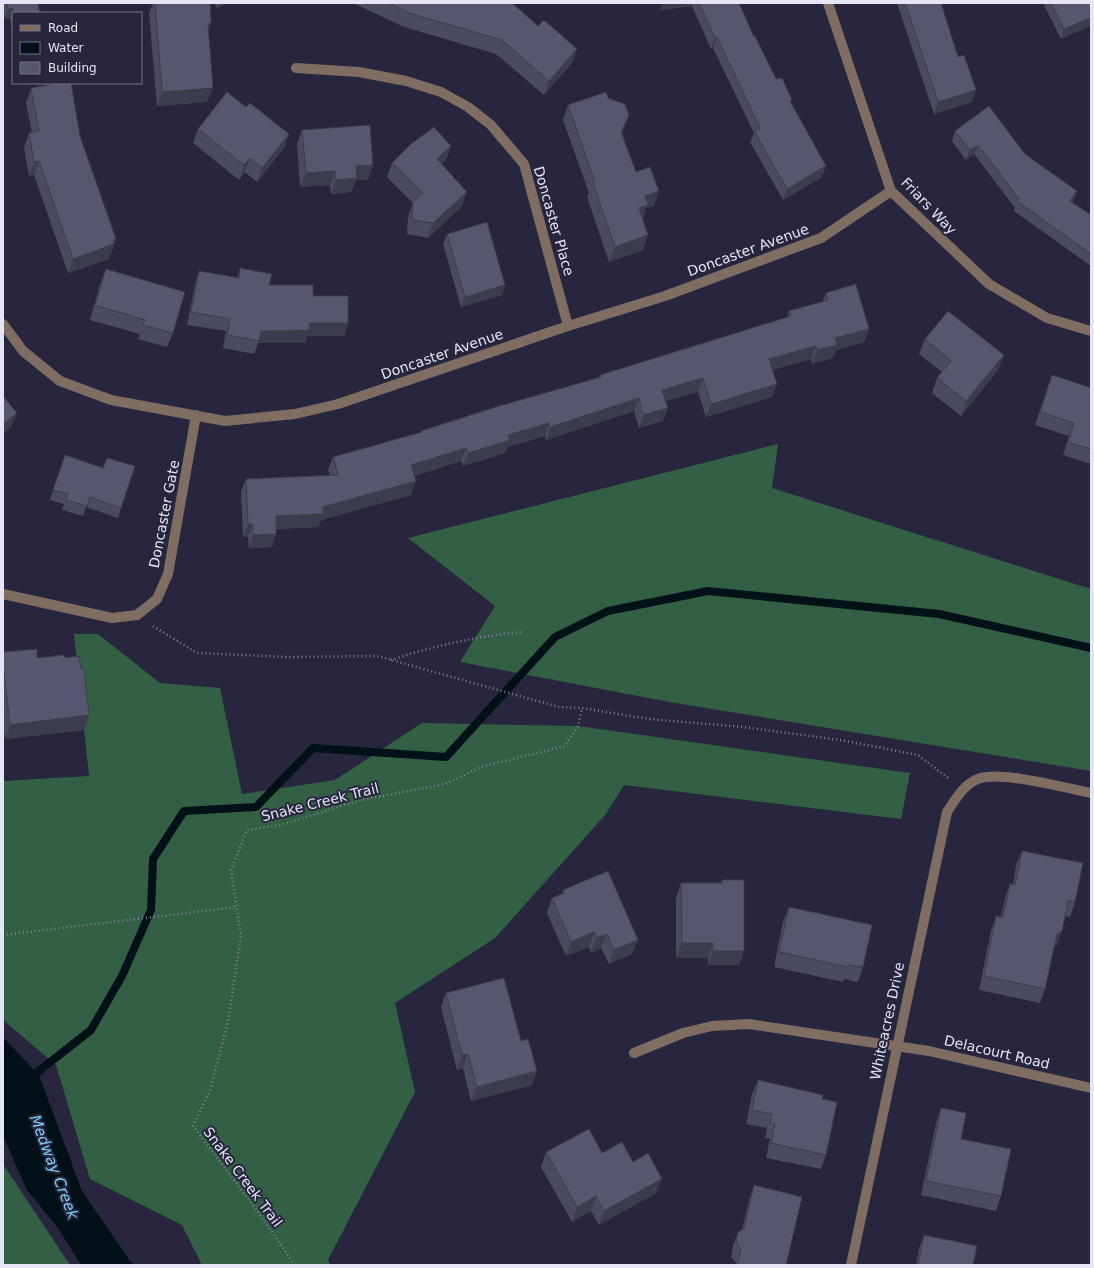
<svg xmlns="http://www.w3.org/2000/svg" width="1094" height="1268" font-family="'DejaVu Sans',sans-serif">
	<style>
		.forest { fill: #335f44 }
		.water { fill: #021017 }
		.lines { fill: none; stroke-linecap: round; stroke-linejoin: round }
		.stream { stroke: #021017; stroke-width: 8 }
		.path { stroke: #828196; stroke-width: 2.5; stroke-dasharray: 1 3; stroke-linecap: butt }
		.minor { stroke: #806d61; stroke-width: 10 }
		.wall { fill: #4a4a61 }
		.shaded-wall { fill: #3c3c4f }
		.building { fill: #565671; stroke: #3c3c4f }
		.labels { text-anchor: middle; stroke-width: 4; stroke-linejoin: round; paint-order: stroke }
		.street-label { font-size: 14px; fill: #e5e5f6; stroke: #27263e }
		.water-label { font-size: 15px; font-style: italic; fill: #7ad0f3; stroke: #27263e }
	</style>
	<rect width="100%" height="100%" fill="#27263e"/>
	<path class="forest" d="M778 444 772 488 1091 589V771L675 703 460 662 495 606 408 538Z
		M74 634H98L160 683 220 688 242 794 335 780 422 723 578 726 910 773 901 819 624 785 606 814 495 938 395 1003 415 1092 328 1260 330 1265H202L182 1225 90 1179 56 1065 3 1020V781L89 776Z
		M3 1164 70 1265H3Z"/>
	<path class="water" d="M3 1037 39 1075 82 1191 130 1261 135 1265H81L58 1228 27 1190 3 1136Z"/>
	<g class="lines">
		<path class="stream" d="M30 1078 91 1030 122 976 151 910 153 859 184 811 256 807 313 748 446 757 555 637 608 611 708 591 939 614 1091 648"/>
		<path class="path" d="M153 626 197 653 287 657 377 656 559 707 582 708 649 719 743 727 840 740 918 755 948 778
			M391 660C434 646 477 636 522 632
			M3 935 237 907
			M295 1265 250 1201 193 1126 210 1090 228 1022 241 935 231 870 247 830 281 825 357 801 445 784 481 767 565 746 578 726 582 708"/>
		<path class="minor" d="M828 3 891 191 989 284 1047 318 1091 331
			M296 68 359 72 406 81 441 92 468 107 491 125 524 164 568 326
			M3 324 23 351 60 381 111 400 225 421 295 414 338 404 568 326 665 296 821 238 891 191
			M3 594 112 618 137 615 157 599 168 574 196 415
			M634 1053 683 1033 712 1026 749 1024 929 1051 1091 1088
			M851 1265 947 812C955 800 964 784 978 779 999 770 1066 788 1091 793"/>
	</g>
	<path class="wall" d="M3 3H38L40 13H13V36L10 18 5 19 3 10Z
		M153 3H210L208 31 207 102 157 106 149 13Z
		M214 3H227L217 8Z
		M353 3H512L538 26 577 49 572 63 544 95 496 54 404 27Z
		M663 3H739L754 37 776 79 791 103 822 177 783 200 750 142 754 133 713 48 711 49 692 6 660 10Z
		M897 3H941L972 102 934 114Z
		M1043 3H1091L1061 39Z
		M31 88 80 136 114 244 109 259 68 273 34 175 29 176 24 148 29 133H32L26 103Z
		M608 98 629 115 622 133 634 168 654 206 646 208 643 219V250L609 262 587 197 589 193 563 120 568 105Z
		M246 107 289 134 284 148 257 182 245 172 239 180 193 143 198 129Z
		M302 130 368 180H356L351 192 331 194 330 185 300 187 297 144Z
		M955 131 1025 154 1074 200 1072 202 1091 215V266L1014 211 1015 208 974 154 966 160 952 141Z
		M446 160 441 164 462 206 428 238 407 234 408 217 413 203 387 177 392 163Z
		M447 234 505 285 502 295 461 307 443 244Z
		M240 268 269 285 313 296 348 323 344 336H307L305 343H258L254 354 223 348 226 331 187 325 195 284 199 271 237 278Z
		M106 269 173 333 167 347 138 339 140 334 90 320 100 284Z
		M826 293 869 329 864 342 836 350 833 358 812 364 811 359 772 370V397L706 417 698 392 666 401 663 421 639 428 634 411 546 440 545 436 507 447 505 453 463 466 461 461 414 476 411 495 321 520 318 527 276 529 272 547 249 548 248 537H243L241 492 246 479 330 475 328 470 333 457 421 433V431L599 377 600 375 787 318 789 311 822 302Z
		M925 339 998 370 961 416 932 393 937 378 942 372 919 354Z
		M1052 375 1091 388V464L1063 455 1069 436 1035 425Z
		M65 455 103 468 107 458 121 508 118 518 86 507 83 516 62 510 64 504 50 500Z
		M3 652 37 658H65L81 669 89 715 84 730 5 739 3 721Z
		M1022 851 1075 902 1070 917 1065 916 1062 931 1056 946 1054 947 1045 989 1040 1003 979 990 991 931 996 916 1001 917 1005 898 1010 884 1013 885 1016 865Z
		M722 880 744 951 739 965H708V958H676V898L681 883H721Z
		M563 890 632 954 609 964 601 948 591 953 589 947 566 956 547 913 552 898 562 894Z
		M789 907 863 967 858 982 844 979 843 982 774 967 783 922Z
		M446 993 532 1085 471 1101 463 1068 457 1070 441 1007Z
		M758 1080 822 1099 826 1155 821 1169 766 1158 770 1139 765 1138 767 1128 746 1124 752 1094Z
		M941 1108 961 1139 1001 1196 996 1211 921 1195 936 1123Z
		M546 1152 602 1153 633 1162 656 1193 599 1225 591 1211 572 1222 541 1167Z
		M754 1185 786 1265H735L736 1263 731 1257 733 1246 738 1232 742 1230 749 1200Z
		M924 1235 973 1265H916L919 1249Z"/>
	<path class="shaded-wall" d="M219 3H227L217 8Z
		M663 3H693L692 6 660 10Z
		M13 8 10 18 5 19 8 9Z
		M1091 18V26L1061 39 1064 29Z
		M211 23 206 38 208 24Z
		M717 37 713 48 711 49 715 38Z
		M577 49 572 63 544 95 549 81Z
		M213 88 207 102 157 106 162 92Z
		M976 90 972 102 934 114 938 102Z
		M629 115 624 129 616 146 621 132Z
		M289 134 284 148 257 182 262 168Z
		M978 145 974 154 966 160 970 150Z
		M451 146 446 160 431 174 437 159Z
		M250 158 245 172 239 180 244 165Z
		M39 161 34 175 29 176 34 162Z
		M373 165 368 180H356L351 192 331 194 336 180 356 166Z
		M826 166 822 177 783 200 787 189Z
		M335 171 330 185 300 187 306 173Z
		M659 191 654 206 646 208 642 220 639 208 645 196Z
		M1077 191 1074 200 1066 211 1070 201Z
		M467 192 462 206 428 238 433 223Z
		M648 235 643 250 609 262 615 247Z
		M116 239 109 259 68 273 73 259Z
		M505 285 502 295 461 307 465 297Z
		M309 323H348L344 336H307L305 343H258L261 331Z
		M869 329 864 342 836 350 833 358 812 364 817 350 835 338Z
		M816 346 811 359 764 372 769 359Z
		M1004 355 998 370 961 416 966 401Z
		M703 378 698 392 658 403 662 390Z
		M777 384 772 397 706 417 711 404Z
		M639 398 634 411 546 440 550 427Z
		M668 408 663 421 639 428 643 415Z
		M17 413 11 427 3 434V424Z
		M549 423 545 436 507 447 505 453 463 466 468 453 508 435Z
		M466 448 461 461 407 478 411 465Z
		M416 481 411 495 321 520 318 527 271 529 276 516 323 507Z
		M248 524H253L248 537H243Z
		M276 534 272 547 249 548 253 535Z
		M89 715 84 730 5 739 10 725Z
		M1062 931 1056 946 1051 948 1057 934Z
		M594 932 589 947 566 956 571 942Z
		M607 934 601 948 591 953 596 938Z
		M638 940 632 954 609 964 614 950Z
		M682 943H713L708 958H676Z
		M713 951H744L739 965H708Z
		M468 1054 463 1068 457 1070 462 1055Z
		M537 1071 532 1085 471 1101 477 1087Z
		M662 1179 656 1193 599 1225 604 1211Z
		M596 1196 591 1211 572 1222 577 1207Z"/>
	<path class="building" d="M7 3H38L40 13H14L13 8 8 9Z
		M155 3H210L211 23 208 24 213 88 162 92Z
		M388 3H512L538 26 544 20 577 49 549 81 502 40 409 13Z
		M699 3H739L754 37 755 36 776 79 782 78 792 100 790 101 826 166 787 189 754 131 760 128 717 37 715 38Z
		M905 3H941L958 57 964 55 976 90 938 102Z
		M1051 3H1091V18L1064 29Z
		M60 83H71L80 136 116 239 113 240 114 244 73 259 39 161 34 162 29 133 39 131 31 88Z
		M227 92 246 107 250 103 289 134 262 168 250 158 244 165 198 129Z
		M606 92 608 98 625 104 629 115 621 132 636 172 650 167 659 191 645 196 648 205 639 208 648 235 615 247 593 183 595 182 568 105Z
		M989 106 1025 154 1077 191 1070 201 1091 215V254L1017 201 1019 199 978 145 970 150 955 131Z
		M370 125 373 165 356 166 357 178 336 180 335 171 306 173 302 130Z
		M434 127 451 146 437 159 467 192 433 223 412 220 413 202 423 193 392 163 411 144Z
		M487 222 505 285 465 297 447 234Z
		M240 268 272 274 269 285H313V296H348V323H309L310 330 261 331 259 341 227 335 230 319 191 312 199 271 239 278Z
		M106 269 185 292 173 333 143 325 145 320 95 305Z
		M856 284 869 329 835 338 837 345 817 350 816 346 769 359 777 384 711 404 703 378 662 390 668 408 643 415 639 398 550 427 549 423 508 435 510 440 468 453 466 448 411 465 416 481 323 507V514L276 516V534L253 535V524H248L246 479 338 475 333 457 422 432 421 431 499 406 601 377 600 375 791 316 789 311 828 300 826 293Z
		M948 311 1004 355 966 401 937 378 951 361 925 339Z
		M1052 375 1091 388V449L1068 442 1074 423 1040 412Z
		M3 396 17 413 3 424Z
		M65 455 103 468 107 458 135 466 121 508 90 497 87 506 66 500 68 494 53 490Z
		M37 649V658L64 655 65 658 79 656 81 669H84L89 715 10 725 3 663V652Z
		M1022 851 1083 863 1075 902 1068 901 1062 931 1057 934 1045 989 984 976 996 916 1003 918 1010 884 1015 885Z
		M608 871 638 940 614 950 607 934 596 938 594 932 571 942 552 898 564 893 563 890Z
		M722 880H744V951H713V943H682L681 883H722Z
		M789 907 872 925 863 967 849 965 848 967 779 952Z
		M504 978 521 1041 528 1039 537 1071 477 1087 468 1054 462 1055 446 993Z
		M758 1080 823 1095 822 1099 837 1102 826 1155 771 1143 775 1124 770 1123 772 1114 752 1110Z
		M941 1108 966 1113 961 1139 1011 1149 1001 1196 926 1181Z
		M589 1129 602 1153 622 1142 633 1162 648 1153 662 1179 604 1211 596 1196 577 1207 546 1152Z
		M754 1185 802 1197 786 1265H737L741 1249 736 1243 738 1232 744 1229Z
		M924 1235 977 1246 973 1265H918Z"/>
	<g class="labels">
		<g class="street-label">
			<text transform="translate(929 206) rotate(46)" y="5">Friars Way</text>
			<text transform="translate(554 221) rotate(74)" y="5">Doncaster Place</text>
			<text transform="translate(748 250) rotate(-20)" y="5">Doncaster Avenue</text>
			<text transform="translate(442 354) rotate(-19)" y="5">Doncaster Avenue</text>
			<text transform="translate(164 514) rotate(-79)" y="5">Doncaster Gate</text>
			<text transform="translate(320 802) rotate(-14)" y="5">Snake Creek Trail</text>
			<text transform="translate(887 1021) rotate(-78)" y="5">Whiteacres Drive</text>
			<text transform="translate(997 1052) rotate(13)" y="5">Delacourt Road</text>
			<text transform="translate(243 1177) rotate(53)" y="5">Snake Creek Trail</text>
		</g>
		<g class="water-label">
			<text transform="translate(54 1167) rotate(69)" y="5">Medway Creek</text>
		</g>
	</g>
	<rect width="1094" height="1268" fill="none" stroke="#e5e5f6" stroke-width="8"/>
	<rect x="12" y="12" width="130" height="72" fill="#27263e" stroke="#737288"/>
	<rect x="20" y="25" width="20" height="6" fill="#806d61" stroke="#737288"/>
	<text x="48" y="32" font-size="12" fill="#e5e5f6">Road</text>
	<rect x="20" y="42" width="20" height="12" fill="#021017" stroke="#737288"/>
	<text x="48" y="52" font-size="12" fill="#e5e5f6">Water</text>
	<rect x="20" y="62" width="20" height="12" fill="#565671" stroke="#737288"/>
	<text x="48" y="72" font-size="12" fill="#e5e5f6">Building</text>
</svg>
